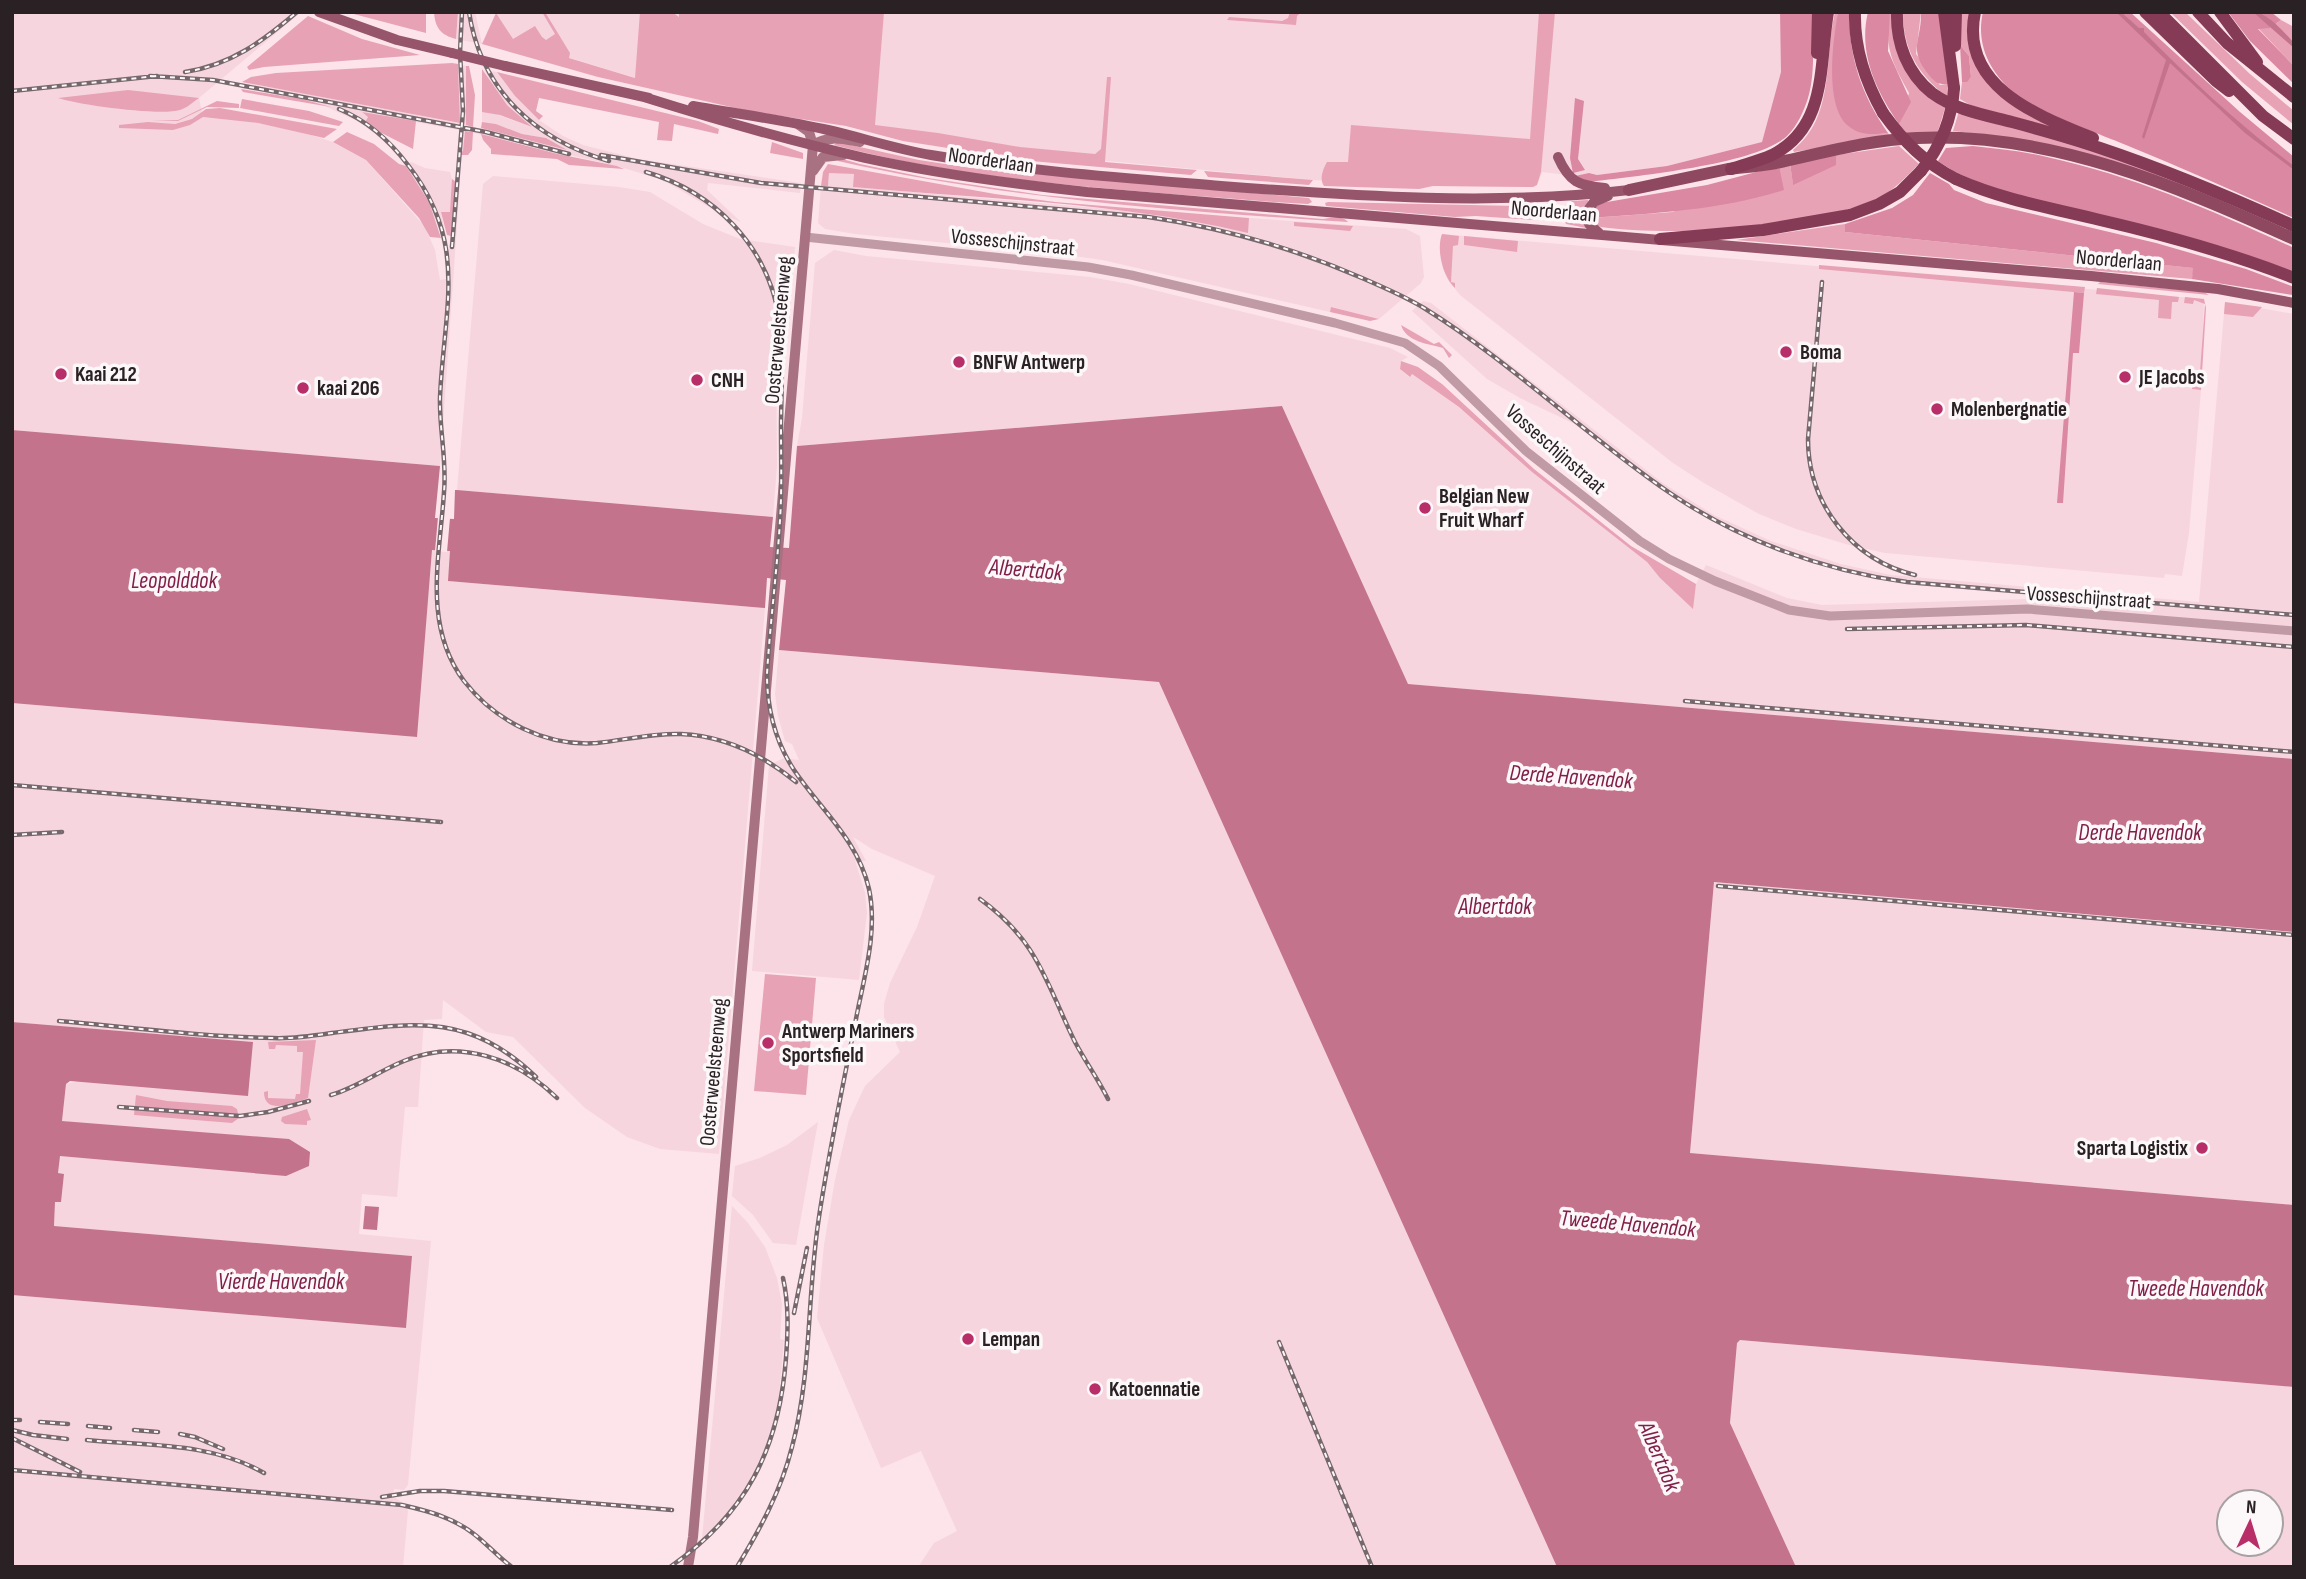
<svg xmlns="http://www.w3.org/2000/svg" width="2306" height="1579" font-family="'Sofia Sans Condensed',sans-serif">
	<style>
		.built { fill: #f6d5de; fill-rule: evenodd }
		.green { fill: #e8a2b6 }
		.forest { fill: #db88a2 }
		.water { fill: #c4738d }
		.pier { fill: #fce4ea }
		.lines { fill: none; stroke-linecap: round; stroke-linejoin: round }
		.tertiary { stroke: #c09aa4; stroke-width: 9 }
		.secondary { stroke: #a87282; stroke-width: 10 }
		.primary { stroke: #96556a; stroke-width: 10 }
		.trunk { stroke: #8e4860; stroke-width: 12 }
		.motorway { stroke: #853b55; stroke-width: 12 }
		.rail-casing { stroke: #75676b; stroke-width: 4.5 }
		.rail { stroke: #fcf7f8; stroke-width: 2; stroke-dasharray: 5; stroke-linecap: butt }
		.primary-bridge { stroke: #96556a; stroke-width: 10 }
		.motorway-bridge { stroke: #853b55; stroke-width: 12 }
		.poi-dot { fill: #b82e68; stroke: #fcf7f8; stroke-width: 2.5 }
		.labels { text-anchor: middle; stroke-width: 7; stroke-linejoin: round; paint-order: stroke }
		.street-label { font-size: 21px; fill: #292123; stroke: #fcf7f8 }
		.poi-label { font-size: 21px; font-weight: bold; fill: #292123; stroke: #fcf7f8; text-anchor: start }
		.water-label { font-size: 23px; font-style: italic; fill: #811f48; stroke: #fcf7f8 }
	</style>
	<rect width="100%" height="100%" fill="#fce4ea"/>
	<path class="built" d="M12 12 300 13 199 98 203 117 237 119 295 130 333 142 366 160 425 227 435 250 440 280 446 279 444 249 438 225 406 166 411 162 425 168 450 172 453 183 450 213H441L449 250 456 182 460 183 440 466 12 430Z
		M458 12H475L482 44 456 39Z
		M497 12H1780L1782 72 1762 142 1667 166 1597 175 1589 173 1575 176 1542 172 1538 183 1533 187 1432 186 1313 180 967 148 636 78 487 33Z
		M458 64 466 66V125L564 149 546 138 522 134 496 124 482 122V112H491L531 127 507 105 494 88 484 70 497 72 515 96 539 120 563 136 583 145 638 159 801 183 800 193 708 183 707 190 741 222 721 214 663 180 617 166 466 131 463 152H458L459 130 362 112 368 117 364 124 318 103 241 88 242 83 299 92 459 123Z
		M829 172 854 174V187L1121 210 1195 220 1247 232 1249 218 1406 229 1420 236 1424 277 1421 283 1379 319 1332 307 1330 312 1102 260 1060 254 855 234 825 229 818 223 821 186 828 185Z
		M493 176 619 187 650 192 703 224 740 239 795 247 789 327H776L777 466 773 517 457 490 483 184Z
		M1442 234 2204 299 2201 390 2189 533 2182 576 2165 574 2164 578 1885 553 1849 545 1796 529 1759 514 1704 483 1673 463 1460 295 1448 280 1443 269 1440 244Z
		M834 250 866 256 1090 277 1129 284 1390 348 1408 357 1401 361 1400 369 1409 377 1412 374 1459 407 1532 472 1647 562 1660 578 1692 608 1696 584 1706 565 1787 598 1822 605 2029 599 2030 595 1905 584 1864 577 1804 560 1725 528 1659 488 1577 425 1520 398 1487 379 1412 311 1423 301 1431 303 1664 484 1714 515 1771 541 1841 564 1891 575 2199 602 2225 302 2294 314V759L1407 684 1282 406 797 446 802 418 815 263Z
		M432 550 451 551 449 581 765 608 719 1154 660 1149 627 1137 585 1108 513 1037 486 1032 443 1000 442 1019 424 1020 418 1107H405L397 1197 362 1194 359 1234 431 1241 408 1485 404 1490 394 1489 393 1496 404 1504 408 1511 403 1567H12V1295L406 1328 412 1256 54 1226 55 1202 61 1201 64 1174 58 1173 59 1156H65L68 1121H62L66 1084 252 1042 12 1022V703L416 737Z
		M779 650 1159 682 1557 1567H918L934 1543 957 1531 921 1451 881 1468 817 1318 824 1245 835 1180 849 1120 865 1086 900 1052 884 1017V1004L890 983 917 927 935 876 872 849 853 837 866 861 855 860 865 893 867 913 859 980 752 971 769 765 784 758 799 760 792 744 785 741 778 716 775 694Z
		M1714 882 2294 932V1205L1690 1153Z
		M818 1122 796 1245 773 1243 753 1215 732 1196 735 1166 760 1158 787 1145Z
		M732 1206 748 1223 765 1247 777 1278 782 1304 780 1339 784 1340 779 1396 771 1434 751 1479 722 1520 702 1539Z
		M1740 1340 2294 1387V1567H1796L1730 1423 1737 1343ZM2229 1502H2271V1544H2229Z"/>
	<path class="green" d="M346 12H426V33Z
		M434 12H458L456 39C441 35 435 28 434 12Z
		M542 12H545L570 53 569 58 635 78 640 12H672L679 17V12H884L875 125 938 133 1020 147 1095 154 1101 149 1107 77H1111L1105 162 1197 170 1191 175 1031 161 903 141 846 126 749 111 598 77 482 44 496 13 513 39 535 26 542 37 546 40 555 34Z
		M1290 12H1301L1297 16 1296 25 1227 20 1229 17 1282 21 1288 18Z
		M1539 12H1555L1541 172 1537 185 1533 187 1433 186 1419 189 1324 186C1319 179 1323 169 1327 162H1348L1351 125 1530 139Z
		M1835 12H1838L1833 57 1870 134 1888 133 1890 136 1794 152 1793 150C1835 117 1824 59 1835 12Z
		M1890 12H1895L1897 44 1946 105 1937 134 1908 135 1899 124 1909 93C1892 63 1884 48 1890 12Z
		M1903 12H1921L1916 54 1940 85 1948 84 1947 97C1918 74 1903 50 1903 12Z
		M1961 12H1972L1978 64 2066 131 1972 106 1960 99 1962 82H1966L1971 77 1969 56 1960 45Z
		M2170 12H2185L2250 74 2294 111V125L2242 82Z
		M308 16 362 39 420 55 264 67 249 70 247 67Z
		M2281 20 2294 27V66L2258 28H2270Z
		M452 63 458 64 460 123 242 82 251 77 276 73Z
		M466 66H469L475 95 473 127 466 125Z
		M482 69 507 105 532 127 500 115 482 112Z
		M497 72 698 121 719 129 718 134 674 124 672 141 657 140 659 122 539 98 536 111 543 116 539 120 515 96Z
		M241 89 302 99 331 107 243 92Z
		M128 90 199 98C193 102 187 108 180 110 160 116 79 105 58 98Z
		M242 99 309 111 343 122 339 126 240 108Z
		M217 101 239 104V108L207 107 178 121H152L178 120Z
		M220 108 337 129 324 138 258 123 203 117 190 125 173 130 119 128V125L148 122 175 124 192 119 206 109Z
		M1959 111 2081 144 2223 201 2111 160 1996 136 1953 131Z
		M362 112 416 121 413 149 364 124 368 117Z
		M482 122 496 124 522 134 546 138 567 150 481 128Z
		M465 131 473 132 472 150 468 155H461V152L463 151Z
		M347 132 374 144 399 164 406 166 429 202 441 238 430 237 419 218 366 160 333 142Z
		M481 134 558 154 617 166 624 169 569 165 557 159 491 154V149L483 140Z
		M772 142 803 153V159L770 153Z
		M837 142 919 160 971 168 1309 198 1312 202 1308 204 1273 202C1126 190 977 183 834 145Z
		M1899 146 1919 164C1906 177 1894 190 1878 198 1813 229 1673 237 1601 227L1596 225 1591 218 1673 212 1779 166 1790 163 1793 184 1836 155Z
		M839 158 860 164 928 178 1042 195 1323 219C1331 218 1342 215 1348 222 1177 211 1005 199 838 161Z
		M828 164 995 194 1055 202 1249 218 1248 233C1119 202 985 199 853 187L854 174 829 173 828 186H821L823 172Z
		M1204 171 1313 180 1309 185 1208 177Z
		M452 179 456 182 451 236 447 235 441 212H450Z
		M1588 200 1586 228 1566 224 1562 215 1564 206 1572 201Z
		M1328 202 1517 206 1534 203 1533 220 1476 216 1455 217 1326 206 1325 203Z
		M1294 222 1353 226 1350 231 1294 226Z
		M1845 224V232L2194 268 2192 279 1736 240Z
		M1442 234 1459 236 1458 245 1453 246 1451 282 1455 283V288C1443 277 1436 250 1442 234Z
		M1464 236 1518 241 1517 252 1464 245Z
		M1819 265 2085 287 2084 293 1819 269Z
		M2100 282 2204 292 2209 295 2098 284Z
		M2097 288 2179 297 2178 302H2172L2171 319 2158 318 2159 300 2096 294Z
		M2185 297 2204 299 2206 308 2201 390 2192 389V385H2199L2205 304 2194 300 2193 304 2184 303Z
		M2225 302 2262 307 2253 317 2224 314Z
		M1331 307 1379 319 1370 321 1330 312Z
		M1401 325 1434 344 1439 342 1452 355 1449 358 1443 348C1429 344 1406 342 1401 325Z
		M1401 361 1418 367 1442 384 1534 469 1631 546 1696 584 1693 609 1660 578 1647 562 1532 472 1459 407 1412 374 1410 377 1400 369Z
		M765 974 816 978 806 1095 754 1091Z
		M316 1040 308 1098C294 1103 264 1116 264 1092L268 1091V1098L295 1099 296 1094H300L303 1052H297V1046L276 1045 275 1049H269L268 1042Z
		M136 1095 167 1101 232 1106 237 1109 239 1118 232 1123 134 1115Z
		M307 1109 311 1120 307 1121V1125L285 1124 281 1121 282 1117Z"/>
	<path class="forest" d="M1780 12H1813C1812 39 1816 72 1808 98 1804 111 1797 126 1787 136 1756 165 1635 176 1590 182L1575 176 1589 173 1597 175 1667 166 1762 142 1781 72Z
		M1838 12H1849C1849 58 1862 96 1888 133 1876 134 1862 136 1851 128 1823 111 1833 40 1838 12Z
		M1868 12H1890L1888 51 1911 102 1899 124C1876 91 1858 53 1868 12Z
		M1921 12H1940L1948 84C1938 85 1935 82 1929 75 1907 48 1922 41 1921 12Z
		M1983 12H2130L2240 112 2294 157V218C2238 193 2183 168 2126 145 2093 131 2036 113 2010 89 1988 69 1976 42 1983 12Z
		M2228 12H2271L2281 20 2270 28 2258 29 2294 66V84L2250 41Z
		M1960 45 1969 56 1971 77 1967 82H1962Z
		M1575 98 1584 101 1578 159 1585 170 1573 173 1570 158Z
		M1973 146C1998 149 2023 151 2047 157 2134 176 2213 211 2294 248V272L1989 187 1955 172 1938 161 1946 148Z
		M1836 155V165L1793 185 1790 163Z
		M1779 166 1784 190C1722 210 1656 213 1591 218L1593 209 1601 203 1707 185Z
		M1930 173 1949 184 1954 190 1986 203 2156 243 2246 269 2294 287 2293 295 2192 279 2193 268 1845 232V224L1892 208 1913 195Z
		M2074 292 2084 293 2079 353H2073L2063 503H2057Z"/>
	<path class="water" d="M2116 12H2121L2139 28H2144V32C2191 80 2240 126 2294 166V170L2245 133 2170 63 2144 139 2142 137 2166 60Z
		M2253 12C2267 12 2284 32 2294 43V48Z
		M1282 406 1408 684 2294 759V932L1714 882 1690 1153 2294 1205V1387L1740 1340 1737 1343 1730 1423 1796 1567H1557L1159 682 779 650 786 580 767 578 765 608 448 581 450 551 432 550 417 737 12 703V430L440 466 435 518 454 519 455 490H457L773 517 770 547 789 548 797 446Z
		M12 1022 253 1042 248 1096 70 1081 66 1084 62 1121 289 1139 310 1152 309 1166 286 1176 60 1156 58 1173 64 1174 61 1202H55L54 1226 412 1256 406 1328 12 1295Z
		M365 1206 379 1207 377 1230 363 1229Z"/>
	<path class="pier" d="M438 517 450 518 447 552 435 551Z"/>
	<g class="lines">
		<path class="tertiary" d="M805 237 1088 267 1131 275 1335 323 1405 343 1439 366 1526 451 1640 541 1669 559 1715 581 1789 610 1830 616 2027 609 2294 631"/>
		<path class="secondary" d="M813 145C828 135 843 139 860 142
			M813 171 823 157 843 155
			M688 1567 693 1537 813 145 809 132 799 125"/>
		<path class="primary" d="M319 12 397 40 452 53
			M505 66 649 98
			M644 97C717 120 791 141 865 158 938 174 1013 184 1087 192L2091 276 2218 289 2294 303
			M693 106C738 114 784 120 828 130 863 138 896 149 931 155 1027 171 1125 178 1221 186 1354 196 1497 206 1629 190
			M1558 157C1569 182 1579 186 1605 188
			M1599 233 1589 224 1588 210 1594 202 1608 196"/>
		<path class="trunk" d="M1629 190C1662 183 1695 176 1728 169 1744 167 1760 166 1776 163 1823 153 1868 140 1917 138 2051 132 2174 185 2294 239"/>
		<path class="motorway" d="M1855 12C1854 47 1866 83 1883 113
			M1897 12C1896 43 1907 73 1932 93 1955 110 1985 115 2012 122 2042 130 2071 138 2100 148 2166 170 2230 197 2294 226
			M1944 12 1954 88
			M1975 12C1959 87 2039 116 2093 138
			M2145 12 2216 81 2229 91
			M2159 12 2263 116 2294 139
			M2198 12 2227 43 2294 97
			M2220 12 2257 62
			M1955 46 1956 12
			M1817 53 1818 12
			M1731 169C1745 164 1759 161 1772 155 1828 127 1819 64 1828 12
			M1956 179C2003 200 2051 208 2100 220 2165 235 2231 253 2294 278
			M1660 239 1763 230 1850 215 1879 204 1900 192 1921 171"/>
		<defs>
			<path id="rail" d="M469 12C481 91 536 140 609 161
				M185 72C231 65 263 41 297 12
				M150 76 213 80 486 132 569 154
				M12 91 157 76
				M339 109C368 121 389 140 408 165 469 243 444 307 440 397 439 429 447 460 444 492 440 556 422 625 464 681 495 721 546 747 597 743 625 740 653 733 681 734 725 736 763 755 796 782
				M601 155 761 183 1148 217C1224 228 1291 247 1362 278 1383 287 1404 296 1424 308 1511 362 1585 435 1670 493 1739 540 1824 571 1907 582L2294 615
				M646 172C714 192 767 245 779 317 784 354 781 393 781 429 781 460 782 490 780 520 777 572 770 623 767 674 767 708 775 741 794 770 820 809 858 840 869 889 878 932 864 977 856 1019 843 1085 829 1151 819 1217 807 1293 812 1372 792 1447 781 1491 760 1529 737 1567
				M452 247 463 111 460 52 462 12
				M1822 282 1808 439C1808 504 1852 560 1915 575
				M1847 629 2026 625 2294 647
				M1685 701 2294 752
				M12 785 441 822
				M12 835 62 832
				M1718 886 2294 935
				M980 899C1039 942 1045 981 1075 1042 1085 1061 1098 1079 1108 1099
				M59 1021C130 1027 202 1037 273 1038 293 1039 312 1036 332 1033 416 1022 469 1013 536 1077
				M331 1095C358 1087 379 1071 404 1061 459 1038 516 1058 557 1098
				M119 1107 240 1116 268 1112 309 1101
				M794 1313 807 1248
				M1279 1342 1372 1567
				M12 1420H20
				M40 1422 68 1424
				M88 1426 110 1428
				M12 1430 33 1435 67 1439
				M134 1430 158 1432
				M180 1434 195 1437 223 1449
				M12 1438 80 1472
				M87 1440C146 1446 211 1442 264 1473
				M12 1470 402 1505C428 1511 452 1517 474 1534 487 1544 498 1557 512 1567
				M382 1497 420 1491H444L672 1510
				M670 1567C746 1514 779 1450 786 1358 788 1331 789 1305 783 1278"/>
		</defs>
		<use href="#rail" class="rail-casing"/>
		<use href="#rail" class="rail"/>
		<path class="primary-bridge" d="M452 53 505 66"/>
		<path class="motorway-bridge" d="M1883 113C1904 142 1925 163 1956 179
			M1921 171C1941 146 1952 120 1954 88"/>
	</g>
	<g class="poi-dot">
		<circle cx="1786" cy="352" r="7"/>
		<circle cx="959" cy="362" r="7"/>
		<circle cx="61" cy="374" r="7"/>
		<circle cx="2125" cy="377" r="7"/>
		<circle cx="697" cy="380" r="7"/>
		<circle cx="303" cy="388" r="7"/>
		<circle cx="1937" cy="409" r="7"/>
		<circle cx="1425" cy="508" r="7"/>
		<circle cx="768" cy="1043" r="7"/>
		<circle cx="2202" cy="1148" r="7"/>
		<circle cx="968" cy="1339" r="7"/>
		<circle cx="1095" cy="1389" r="7"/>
	</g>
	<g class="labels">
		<g class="street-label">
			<text transform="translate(991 160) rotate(8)" y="7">Noorderlaan</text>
			<text transform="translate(1554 211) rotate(5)" y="7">Noorderlaan</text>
			<text transform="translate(1013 242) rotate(6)" y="7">Vosseschijnstraat</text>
			<text transform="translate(2119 260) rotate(5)" y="7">Noorderlaan</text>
			<text transform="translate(778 330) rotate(-85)" y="7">Oosterweelsteenweg</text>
			<text transform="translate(1556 449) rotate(41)" y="7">Vosseschijnstraat</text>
			<text transform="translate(2089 597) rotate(4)" y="7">Vosseschijnstraat</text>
			<text transform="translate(713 1072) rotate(-85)" y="7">Oosterweelsteenweg</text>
		</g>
		<g class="poi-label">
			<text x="1800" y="359">Boma</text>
			<text x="973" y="369">BNFW Antwerp</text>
			<text x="75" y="381">Kaai 212</text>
			<text x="2139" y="384">JE Jacobs</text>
			<text x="711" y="387">CNH</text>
			<text x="317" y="395">kaai 206</text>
			<text x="1951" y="416">Molenbergnatie</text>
			<text x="1439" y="503">Belgian New<tspan x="1439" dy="24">Fruit Wharf</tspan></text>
			<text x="782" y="1038">Antwerp Mariners<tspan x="782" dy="24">Sportsfield</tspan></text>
			<text x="2188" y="1155" text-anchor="end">Sparta Logistix</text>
			<text x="982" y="1346">Lempan</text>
			<text x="1109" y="1396">Katoennatie</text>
		</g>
		<g class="water-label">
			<text transform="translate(1026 569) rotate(5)" y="8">Albertdok</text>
			<text x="174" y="588">Leopolddok</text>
			<text transform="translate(1571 776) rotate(4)" y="8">Derde Havendok</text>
			<text x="2140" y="840">Derde Havendok</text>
			<text x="1495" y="914">Albertdok</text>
			<text transform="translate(1628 1223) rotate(5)" y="8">Tweede Havendok</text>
			<text x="281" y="1289">Vierde Havendok</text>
			<text x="2196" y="1296">Tweede Havendok</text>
			<text transform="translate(1660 1456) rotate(67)" y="8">Albertdok</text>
		</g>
	</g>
	<rect width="2306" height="1579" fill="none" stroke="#292123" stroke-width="28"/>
	<g transform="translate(2250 1523) rotate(4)"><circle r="33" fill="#fcf7f8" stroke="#a8a1a3" stroke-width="2"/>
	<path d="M0-5L12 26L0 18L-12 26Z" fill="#b82e68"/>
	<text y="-10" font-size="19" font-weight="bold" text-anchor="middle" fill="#292123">N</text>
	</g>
</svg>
